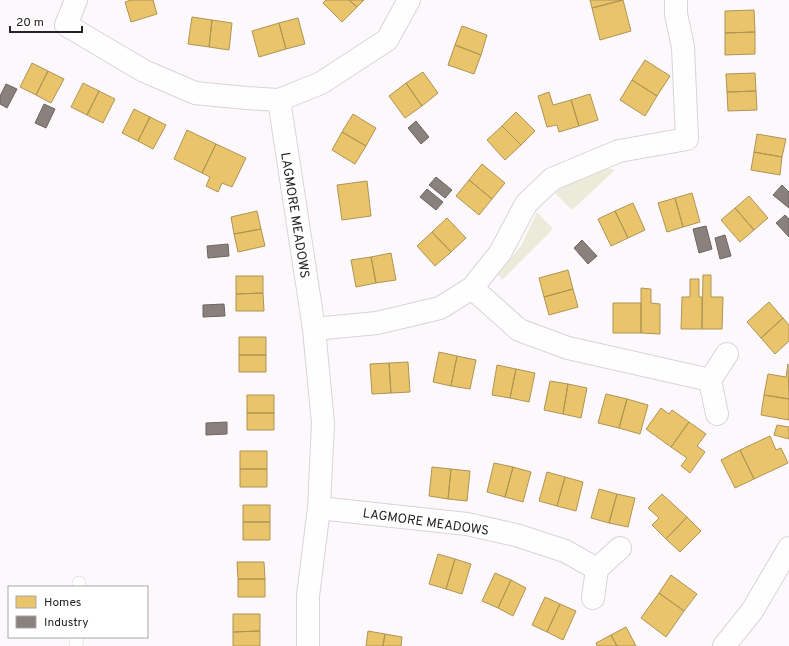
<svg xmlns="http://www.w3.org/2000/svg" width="789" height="646" font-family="Overpass,sans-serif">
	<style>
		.green { fill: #ecead8 }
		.homes { fill: #e9c46a; stroke: #ae9455 }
		.industry { fill: #8a817c; stroke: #6c6562 }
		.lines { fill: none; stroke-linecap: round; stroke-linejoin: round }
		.lane-casing { stroke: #d8d4d7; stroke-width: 14 }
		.street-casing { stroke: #d8d4d7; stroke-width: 24 }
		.lane { stroke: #fffeff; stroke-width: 13 }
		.street { stroke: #fffeff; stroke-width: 22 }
		.labels { text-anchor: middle; stroke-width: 4; stroke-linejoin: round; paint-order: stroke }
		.street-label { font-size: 13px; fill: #252325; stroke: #fff }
	</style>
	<rect width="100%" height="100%" fill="#fdf8fc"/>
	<path class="green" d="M605 167 615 170 572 210 555 193 562 187Z
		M537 212 553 229 502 280 498 274 521 246Z"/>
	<path class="homes" d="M131 0H153L157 14 131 22 125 2Z
		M326 0H349L357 7 342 22 323 3Z
		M349 0H364L357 7Z
		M590 0H623L592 8Z
		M623 0 631 31 600 40 592 8Z
		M754 10 755 32 725 33V11Z
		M192 17 212 20 209 47 188 44Z
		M298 18 305 44 286 49 279 23Z
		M212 20 232 23 229 50 209 47Z
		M279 23 286 49 259 57 252 31Z
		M462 26 487 35 481 55 455 45Z
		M755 32V54L725 55V33Z
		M455 45 481 55 474 74 448 65Z
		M645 60 670 76 657 96 632 80Z
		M32 63 48 71 36 95 20 87Z
		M48 71 64 79 51 103 36 95Z
		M423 72 438 93 422 106 406 83Z
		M755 73 756 91 727 92 726 74Z
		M632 80 657 96 645 116 620 100Z
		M83 83 99 91 87 115 71 107Z
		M406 83 422 106 405 118 389 96Z
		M99 91 115 99 103 123 87 115Z
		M756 91 757 110 728 111 727 92Z
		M549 92 553 105 571 100 579 126 559 132 557 125 547 127 538 96Z
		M590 94 598 120 579 126 571 100Z
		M134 109 150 117 138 141 122 133Z
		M516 112 535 131 521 145 502 126Z
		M353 114 376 128 366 146 342 132Z
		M150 117 166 125 153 149 138 141Z
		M502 126 521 145 505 160 487 140Z
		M187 130 216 144 202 173 174 159Z
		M342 132 366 146 355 164 332 150Z
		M757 134 786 139 782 157 754 152Z
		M216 144 246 158 232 187 222 183 218 192 206 186 210 177 202 173Z
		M754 152 782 157 780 175 751 170Z
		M482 164 505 183 492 199 469 180Z
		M469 180 492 199 479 215 456 196Z
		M367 181 371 216 342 220 337 185Z
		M692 193 700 222 683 227 675 198Z
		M749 196 768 218 754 230 735 208Z
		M675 198 683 227 667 232 658 203Z
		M633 203 645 230 628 238 615 211Z
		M735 208 754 230 740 242 721 220Z
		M257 211 261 229 234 234 231 217Z
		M615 211 628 238 611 246 598 219Z
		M447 218 466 238 451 252 432 232Z
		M261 229 265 246 238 252 234 234Z
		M432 232 451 252 435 266 417 246Z
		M391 253 396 280 376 283 371 257Z
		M371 257 376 283 356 287 351 260Z
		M568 270 573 289 544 297 539 278Z
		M703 275H711V297H723L722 329H702Z
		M236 276H263V293L236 294Z
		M690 279H699V297H702V329H681L682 297H690Z
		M641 288 651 289V303L660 304V334L641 333Z
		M573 289 578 307 549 315 544 297Z
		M263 293 264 311H236V294Z
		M769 302 783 318 761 338 747 322Z
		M613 303H641V333H613Z
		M783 318 789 325V341L775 354 761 338Z
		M239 337H266V355H239Z
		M439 352 457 356 451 386 433 382Z
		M239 355H266V372H239Z
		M457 356 476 360 470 389 451 386Z
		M408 362 410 392 391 393 389 363Z
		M389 363 391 393 372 394 370 364Z
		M788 364 789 399 764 395 768 374 786 377Z
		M497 365 516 369 510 398 492 395Z
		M516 369 535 373 529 402 510 398Z
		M550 381 568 384 563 414 544 410Z
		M568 384 587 388 581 418 563 414Z
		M606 394 627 399 619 428 598 423Z
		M247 395H274V413H247Z
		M764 395 789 399V420L761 415Z
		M627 399 648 405 640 434 619 428Z
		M661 408 669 414 672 410 689 422 671 447 646 429Z
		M247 413H274V430H247Z
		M689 422 706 434 697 446 705 452 690 473 681 466 687 458 671 447Z
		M777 425 789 427V439L774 435Z
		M770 436 776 450 781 448 788 463 754 479 740 450Z
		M740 450 754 479 735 488 721 460Z
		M240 451H267V469H240Z
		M494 463 513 467 505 497 487 492Z
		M432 467 451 469 448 499 429 496Z
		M513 467 531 472 523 502 505 497Z
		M240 469H267V487H240Z
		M451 469 470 471 467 501 448 499Z
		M547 472 565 477 557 506 539 501Z
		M565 477 583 482 576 511 557 506Z
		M599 489 617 494 609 523 591 518Z
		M617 494 635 498 628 527 609 523Z
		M662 494 687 517 666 539 652 525 659 518 648 508Z
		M243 505H270V522H243Z
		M687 517 701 531 680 552 666 539Z
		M243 522H270V540H243Z
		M438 554 455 559 446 589 429 584Z
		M455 559 471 564 462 594 446 589Z
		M237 562H264L265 579H238Z
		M495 573 511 580 498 608 482 601Z
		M671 575 697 594 684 611 659 593Z
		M238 579H265V597H238Z
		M511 580 526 588 513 616 498 608Z
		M659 593 684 611 666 637 641 618Z
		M545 597 560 604 547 632 532 625Z
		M560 604 576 611 563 640 547 632Z
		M233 614H260V631L233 632Z
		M626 627 636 646H617L611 635Z
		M260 631V646H233V632Z
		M368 631 385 634 383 646H366Z
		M385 634 402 637 401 646H383Z
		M611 635 617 646H597L596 643Z"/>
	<path class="industry" d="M6 84 17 89 7 108 0 104V96Z
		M44 104 55 109 46 128 35 123Z
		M416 121 429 137 421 144 408 128Z
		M436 177 452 190 445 198 429 185Z
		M782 185 789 192V208L773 195Z
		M427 189 443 202 436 210 420 197Z
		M785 215 789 219V237L776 223Z
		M706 226 712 249 699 253 693 229Z
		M725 235 731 256 720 259 715 238Z
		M582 240 597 256 588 264 574 248Z
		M228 244 229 256 208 258 207 246Z
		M224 304 225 316 203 317V305Z
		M227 422V434L206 435V423Z"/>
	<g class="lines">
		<defs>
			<path id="lane" d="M79 587V583
				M76 646 77 637"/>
			<path id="street" d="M76 0 66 25 144 71 195 93 246 98 279 100 321 83 387 40 409 0
				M279 100 314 329 323 423 319 508 308 596V646
				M472 288 519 330 568 348 710 380
				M314 329 377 323 440 308 472 288 500 253 526 204 552 179 619 151 687 139 683 47 676 14V0
				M717 414 710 380 727 354
				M319 508 467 524 516 535 565 551 597 569
				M593 598 597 569 620 548
				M724 646 752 611 789 548"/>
		</defs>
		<use href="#lane" class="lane-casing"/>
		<use href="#street" class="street-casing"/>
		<use href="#lane" class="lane"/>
		<use href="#street" class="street"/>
	</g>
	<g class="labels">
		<g class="street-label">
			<text transform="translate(296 215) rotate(81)" y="5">LAGMORE MEADOWS</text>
			<text transform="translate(426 521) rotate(8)" y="5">LAGMORE MEADOWS</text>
		</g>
	</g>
	<rect x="8" y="586" width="140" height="52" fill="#ffffff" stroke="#a8a7a8"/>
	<rect x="16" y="596" width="20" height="12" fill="#e9c46a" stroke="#a8a7a8"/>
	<text x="44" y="606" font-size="12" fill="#252325">Homes</text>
	<rect x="16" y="616" width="20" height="12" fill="#8a817c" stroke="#a8a7a8"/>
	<text x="44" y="626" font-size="12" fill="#252325">Industry</text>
	<path d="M10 26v6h72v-6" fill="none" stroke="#252325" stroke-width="2"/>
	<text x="16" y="26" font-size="12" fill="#252325" stroke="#ffffff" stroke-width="3" paint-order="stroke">20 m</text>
</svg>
